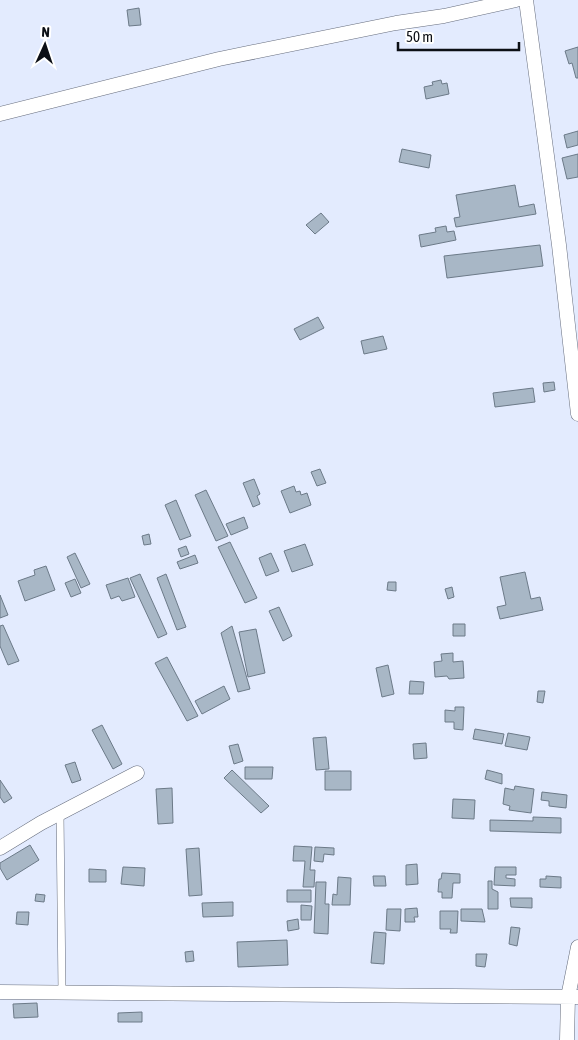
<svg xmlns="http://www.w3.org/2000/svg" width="578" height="1040" font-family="'Asap Condensed',sans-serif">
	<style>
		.building { fill: #a8b7c6; stroke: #6c7a88 }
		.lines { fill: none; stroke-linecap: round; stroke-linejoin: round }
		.lane-casing { stroke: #666d7d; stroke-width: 8 }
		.street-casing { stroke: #666d7d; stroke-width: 15 }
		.lane { stroke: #fff; stroke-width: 7 }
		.street { stroke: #fff; stroke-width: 14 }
	</style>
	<rect width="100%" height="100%" fill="#e3ebfe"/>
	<path class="building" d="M139 8 141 25 129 26 127 10Z
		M578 47V78H576L572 63 569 64 565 51Z
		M441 80 442 84 447 83 449 94 426 99 424 87 433 85 432 82Z
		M578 131V145L567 148 564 135Z
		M402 149 431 155 429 168 399 162Z
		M578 154V177L567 179 562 158Z
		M515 185 519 207 534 204 536 214 456 227 454 218 460 217 456 195Z
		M321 213 329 222 315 234 306 225Z
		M446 226 447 232 454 231 456 240 421 247 419 235 436 232 435 228Z
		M540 245 543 266 447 278 444 256Z
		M318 317 324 328 300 340 294 329Z
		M383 336 387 349 364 354 361 341Z
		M554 382 555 390 544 392 543 383Z
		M533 388 535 402 495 407 493 393Z
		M320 469 326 483 317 486 311 472Z
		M254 479 260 494 257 496 260 504 253 507 243 483Z
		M294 486 296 492 300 491 301 495 307 493 311 505 290 513 281 491Z
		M206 490 228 536 216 541 195 495Z
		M176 500 191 536 180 540 165 505Z
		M244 517 248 528 231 535 226 524Z
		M149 534 151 544 144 545 142 536Z
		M230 542 257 598 245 603 218 547Z
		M305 544 313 565 292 572 284 551Z
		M186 546 189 554 181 557 178 549Z
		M75 553 90 584 81 588 67 557Z
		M271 553 279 571 266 576 259 558Z
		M195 555 198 563 180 569 177 562Z
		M46 566 55 590 25 601 18 581 35 575 34 570Z
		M525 572 531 599 540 597 543 610 500 619 497 607 506 605 500 577Z
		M140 574 167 634 158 638 130 578Z
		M166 574 186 627 177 630 157 578Z
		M128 578 135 597 122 601 119 596 111 599 106 585Z
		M75 579 81 593 71 597 65 583Z
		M388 582H396V591L387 590Z
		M452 587 454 597 448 599 445 589Z
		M0 595 8 615 0 618Z
		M279 607 292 636 283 641 269 611Z
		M453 624H465V636H453Z
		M3 625 19 661 8 665 0 646V626Z
		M232 626 250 689 238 692 221 633Z
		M256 629 265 673 248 677 239 632Z
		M453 653V662L463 661 464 678 449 679 447 676 435 677 434 662 442 661 441 654Z
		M167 657 198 716 187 721 155 663Z
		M388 665 394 694 382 697 376 668Z
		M410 681 424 682 423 694H409Z
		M224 686 230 699 202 714 195 701Z
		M538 691H545L543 703 537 702Z
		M455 707H464L463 730 454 729V722H445V710L455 711Z
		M102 725 122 764 113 769 92 730Z
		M475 729 504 734 502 744 473 739Z
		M508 733 530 737 527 750 505 746Z
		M326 737 329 769 316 770 313 738Z
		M426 743 427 758 414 759 413 744Z
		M238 744 243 761 234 764 229 746Z
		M75 762 81 780 72 783 65 765Z
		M245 767H273L272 779H245Z
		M232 770 269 806 261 813 224 778Z
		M487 770 502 774V784L485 779Z
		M325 771H351V790H325Z
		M0 780 12 798 4 803 0 797Z
		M515 786 534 789 531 813 509 810 510 806 503 804 505 788 514 790Z
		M172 788 173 823 158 824 156 789Z
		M542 792 567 795 566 808 549 806V801L541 800Z
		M453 799 475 800 474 819 452 818Z
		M533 817 561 818V833L490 831V820L533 821Z
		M30 845 39 860 7 880 0 868V863Z
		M294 846 312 847 310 870H315L314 887H303L305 861H293Z
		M315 847 334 848V855L324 854 323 862 314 861Z
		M199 848 202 895 189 896 186 849Z
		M417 864 418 884 406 885V865Z
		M123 867 145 868 144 886 121 884Z
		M495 867H516V875H506V878L515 879V886L494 885Z
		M89 869 106 870V882H89Z
		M442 873 460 874V883H453L452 898H442V892H438L439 879H441Z
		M373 876H385L386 886H374Z
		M546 876 561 877V888L540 887V879H546Z
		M338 877 351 878 350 905H332L333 894 337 895Z
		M488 881H492V889L498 892V909H488Z
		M316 882H326L325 904H329L328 934 314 933Z
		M287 890H311V902H287Z
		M36 894 45 895 44 902 35 901Z
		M510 898H532V908L511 907Z
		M233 902V916L203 917 202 903Z
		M301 905 312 906 311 920H301Z
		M417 908 418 917H414L415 922H405V909Z
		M387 909H401L400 931 386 930Z
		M461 909H482L485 922 461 921Z
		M440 911H458L457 933H450L451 929H440Z
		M17 912H29L28 925 16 924Z
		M298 919 299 929 288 931 287 921Z
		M511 927 520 928 517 946 509 944Z
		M374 932 386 933 384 964 371 963Z
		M287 940 288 965 238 967 237 942Z
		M193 951 194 961 186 962 185 952Z
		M476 954H487L485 967 476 966Z
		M37 1003 38 1017 14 1018 13 1004Z
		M142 1012V1022H118V1013Z"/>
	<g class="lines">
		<defs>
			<path id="lane" d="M60 813 62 993"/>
			<path id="street" d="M526 0 559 245 578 414
				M0 114 219 59 396 23 444 16 516 0
				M0 848 41 823 137 773
				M0 992 578 997
				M567 1040 568 997 578 947"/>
		</defs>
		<use href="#lane" class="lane-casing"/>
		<use href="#street" class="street-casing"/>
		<use href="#lane" class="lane"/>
		<use href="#street" class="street"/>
	</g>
	<g transform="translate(45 45) rotate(3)" stroke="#ffffff" stroke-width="4" paint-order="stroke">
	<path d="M0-4L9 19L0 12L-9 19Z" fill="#0c0f15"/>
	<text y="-8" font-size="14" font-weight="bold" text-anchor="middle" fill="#0c0f15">N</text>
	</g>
	<path d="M398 42v8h121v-8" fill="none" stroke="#0c0f15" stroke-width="2.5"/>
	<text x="406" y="42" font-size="15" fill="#0c0f15" stroke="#ffffff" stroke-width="4" paint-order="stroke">50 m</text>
</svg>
